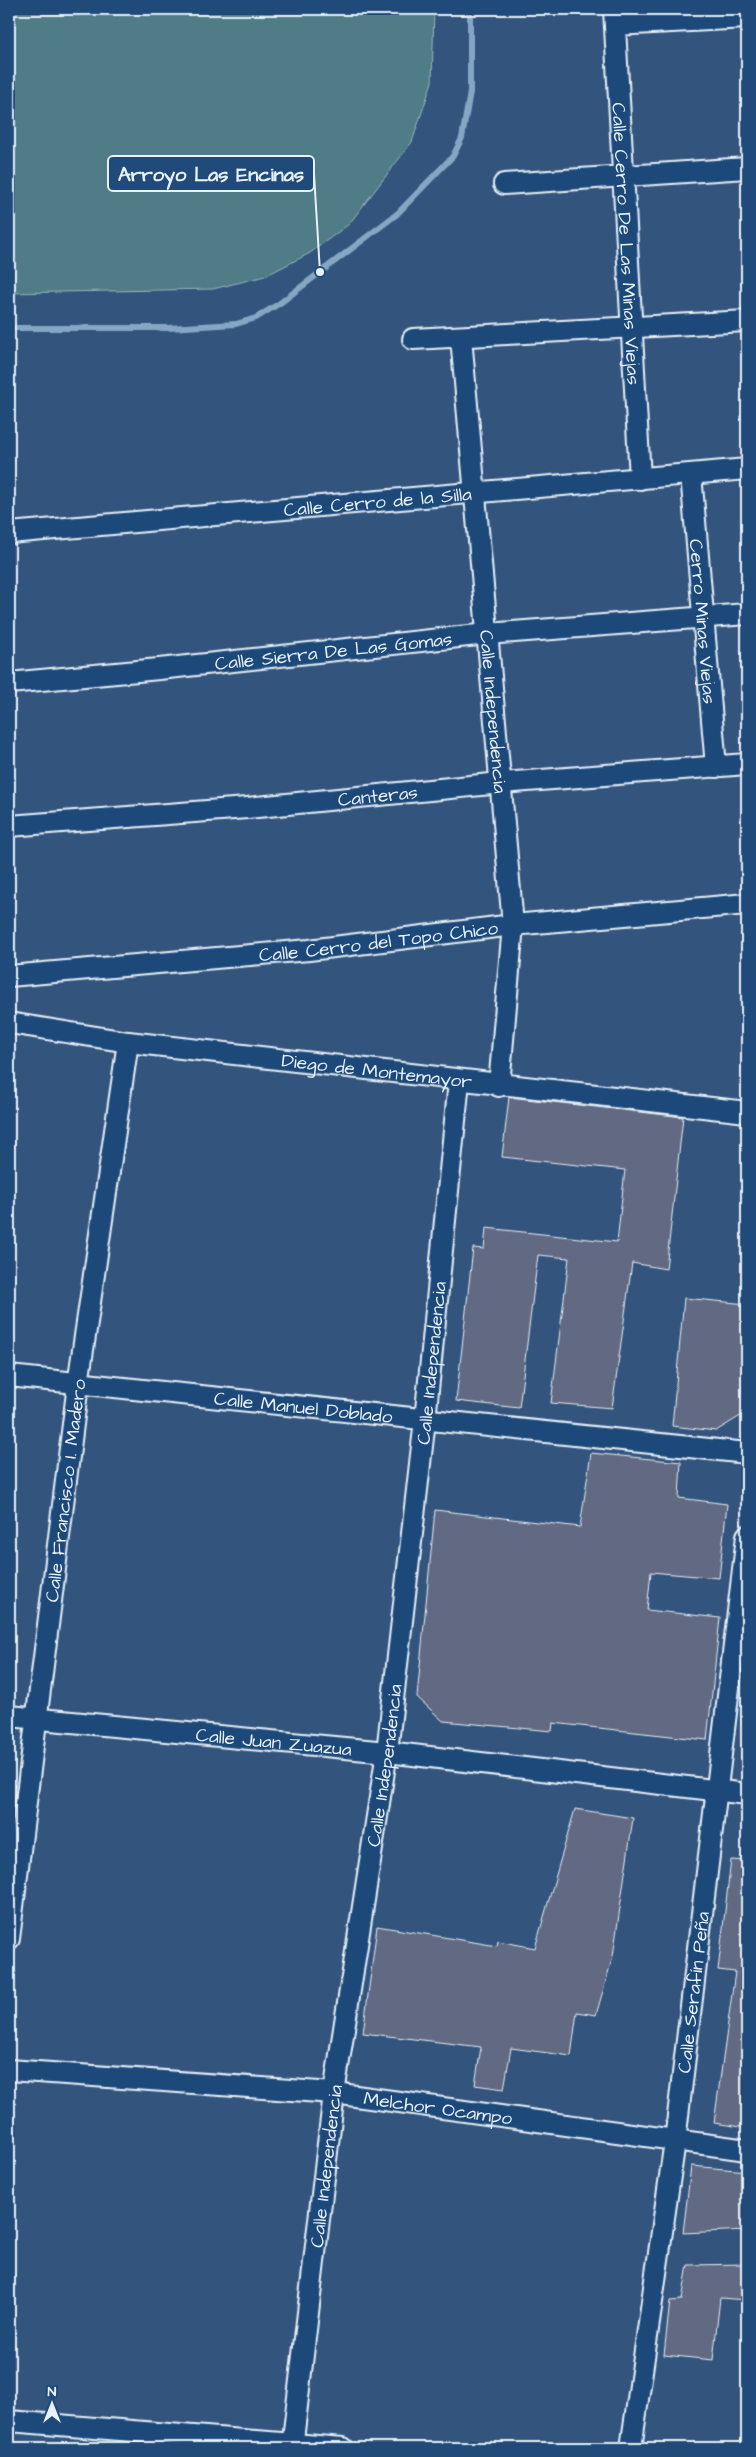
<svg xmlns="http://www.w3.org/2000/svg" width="756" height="2457" font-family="'Architects Daughter',sans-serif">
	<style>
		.green { fill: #4f7c86; stroke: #9cb6bf }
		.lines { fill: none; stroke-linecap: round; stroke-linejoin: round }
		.stream { stroke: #86a7c4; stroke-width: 6 }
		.building { fill: #626b83; stroke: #e8f1f8 }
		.minor-casing { stroke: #e8f1f8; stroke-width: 24 }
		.minor { stroke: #1f4a7a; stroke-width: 20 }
		.labels { text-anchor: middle; stroke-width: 4; stroke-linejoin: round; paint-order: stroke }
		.street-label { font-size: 19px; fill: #e8f1f8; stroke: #1f4a7a }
		.leader { fill: none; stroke: #e8f1f8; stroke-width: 2 }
		.callout-dot { fill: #e8f1f8; stroke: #1f4a7a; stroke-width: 2 }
		.callout { fill: #1f4a7a; stroke: #e8f1f8; stroke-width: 2 }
		.callout-label { font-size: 20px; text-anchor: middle; font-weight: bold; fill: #e8f1f8 }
	</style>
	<rect width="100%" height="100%" fill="#33547d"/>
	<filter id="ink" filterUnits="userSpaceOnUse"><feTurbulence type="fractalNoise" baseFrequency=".02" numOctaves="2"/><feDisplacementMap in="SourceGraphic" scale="10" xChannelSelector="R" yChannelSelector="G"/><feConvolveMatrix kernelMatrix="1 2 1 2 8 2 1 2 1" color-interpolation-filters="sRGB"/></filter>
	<g filter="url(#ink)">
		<path class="green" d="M9 9H434L432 82 412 142 349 224 310 253 265 276 213 289 9 293Z"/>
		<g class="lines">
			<path class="stream" d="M9 328H168L236 324 256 318 280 303 397 214 453 156 462 138 470 92V9"/>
		</g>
		<path class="building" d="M509 1097 683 1117 666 1269 632 1263 612 1408 551 1403 569 1258 538 1255 519 1408 456 1401 473 1248 484 1249 486 1228 617 1242 625 1170 502 1157Z
			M684 1298 747 1304V1412L716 1431 672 1426Z
			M591 1453 681 1462 679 1498 727 1504 719 1578 651 1572 647 1610 720 1618 707 1740 553 1723 552 1731 443 1721 417 1697 435 1510 580 1527Z
			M575 1809 633 1818 613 1956 596 2015 577 2012 571 2056 511 2048 504 2089 475 2085 481 2047 363 2033 377 1926 497 1946 498 1941 535 1948Z
			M731 1860 747 1861V2128L714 2123 735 1972 718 1970Z
			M691 2166 747 2171V2230L683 2233Z
			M747 2264V2300L720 2298 713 2360 664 2355 670 2301 682 2300 688 2265Z"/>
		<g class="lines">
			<defs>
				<g id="minor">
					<path id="s1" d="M614 9 640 479"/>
					<path d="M615 25 747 18"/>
					<path d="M504 184 747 168"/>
					<path id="s2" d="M461 337 513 925 499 1086"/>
					<path d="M413 339 747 321"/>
					<path id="s3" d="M691 474 716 767"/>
					<path id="s4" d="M9 533 747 469"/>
					<path id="s5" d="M9 683 159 669 487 634 747 614"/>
					<path id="s6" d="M9 826 247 808 501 783 747 764"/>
					<path id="s7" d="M9 976 309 950 513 925 747 904"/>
					<path id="s8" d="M9 1023 128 1042 747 1112"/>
					<path id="s9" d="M9 1376 747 1453"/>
					<path id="s10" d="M9 1716 387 1752 747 1794"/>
					<path id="s11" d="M9 1939 78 1384 128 1042"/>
					<path id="s12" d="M9 2070 334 2093 747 2150"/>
					<path d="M9 2421 343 2448"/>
					<path id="s13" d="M292 2448 334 2093 387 1752 425 1420 459 1081"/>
					<path id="s14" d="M631 2448 675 2141 747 1536"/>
				</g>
			</defs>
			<use href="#minor" class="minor-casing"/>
			<use href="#minor" class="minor"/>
		</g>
	</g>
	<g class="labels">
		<g class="street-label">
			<text dy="7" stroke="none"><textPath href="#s1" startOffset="235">Calle Cerro De Las Minas Viejas</textPath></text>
			<text dy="7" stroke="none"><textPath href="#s4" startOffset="370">Calle Cerro de la Silla</textPath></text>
			<text dy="7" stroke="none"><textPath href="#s3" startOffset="148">Cerro Minas Viejas</textPath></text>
			<text dy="7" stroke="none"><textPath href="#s5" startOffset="326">Calle Sierra De Las Gomas</textPath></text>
			<text dy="7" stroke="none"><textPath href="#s2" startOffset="376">Calle Independencia</textPath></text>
			<text dy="7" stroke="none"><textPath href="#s6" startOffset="370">Canteras</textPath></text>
			<text dy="7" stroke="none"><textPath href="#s7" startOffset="371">Calle Cerro del Topo Chico</textPath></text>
			<text dy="7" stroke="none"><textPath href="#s8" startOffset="371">Diego de Montemayor</textPath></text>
			<text dy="7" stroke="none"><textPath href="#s13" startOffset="1094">Calle Independencia</textPath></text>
			<text dy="7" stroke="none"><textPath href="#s9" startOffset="296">Calle Manuel Doblado</textPath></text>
			<text dy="7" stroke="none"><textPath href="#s11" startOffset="452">Calle Francisco I. Madero</textPath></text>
			<text dy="7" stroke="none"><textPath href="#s10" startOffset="266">Calle Juan Zuazua</textPath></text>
			<text dy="7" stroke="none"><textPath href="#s13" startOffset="689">Calle Independencia</textPath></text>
			<text dy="7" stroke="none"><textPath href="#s14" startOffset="460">Calle Serafín Peña</textPath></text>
			<text dy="7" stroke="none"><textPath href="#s12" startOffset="431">Melchor Ocampo</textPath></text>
			<text dy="7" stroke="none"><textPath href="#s13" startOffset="284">Calle Independencia</textPath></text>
		</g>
	</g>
	<path class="leader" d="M320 272L314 174"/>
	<circle class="callout-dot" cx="320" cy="272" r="5"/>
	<rect class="callout" x="108" y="156" width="206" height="35" rx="5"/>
	<g class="callout-label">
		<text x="211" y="181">Arroyo Las Encinas</text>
	</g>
	<rect width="756" height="2457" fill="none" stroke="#1f4a7a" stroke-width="30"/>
	<rect x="15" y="15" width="726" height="2427" fill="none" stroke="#e8f1f8" stroke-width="2" filter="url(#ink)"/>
	<g transform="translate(52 2404)" stroke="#1f4a7a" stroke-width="4" paint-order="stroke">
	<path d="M0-4L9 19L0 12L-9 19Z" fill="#e8f1f8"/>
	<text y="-8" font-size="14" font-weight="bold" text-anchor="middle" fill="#e8f1f8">N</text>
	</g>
</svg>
